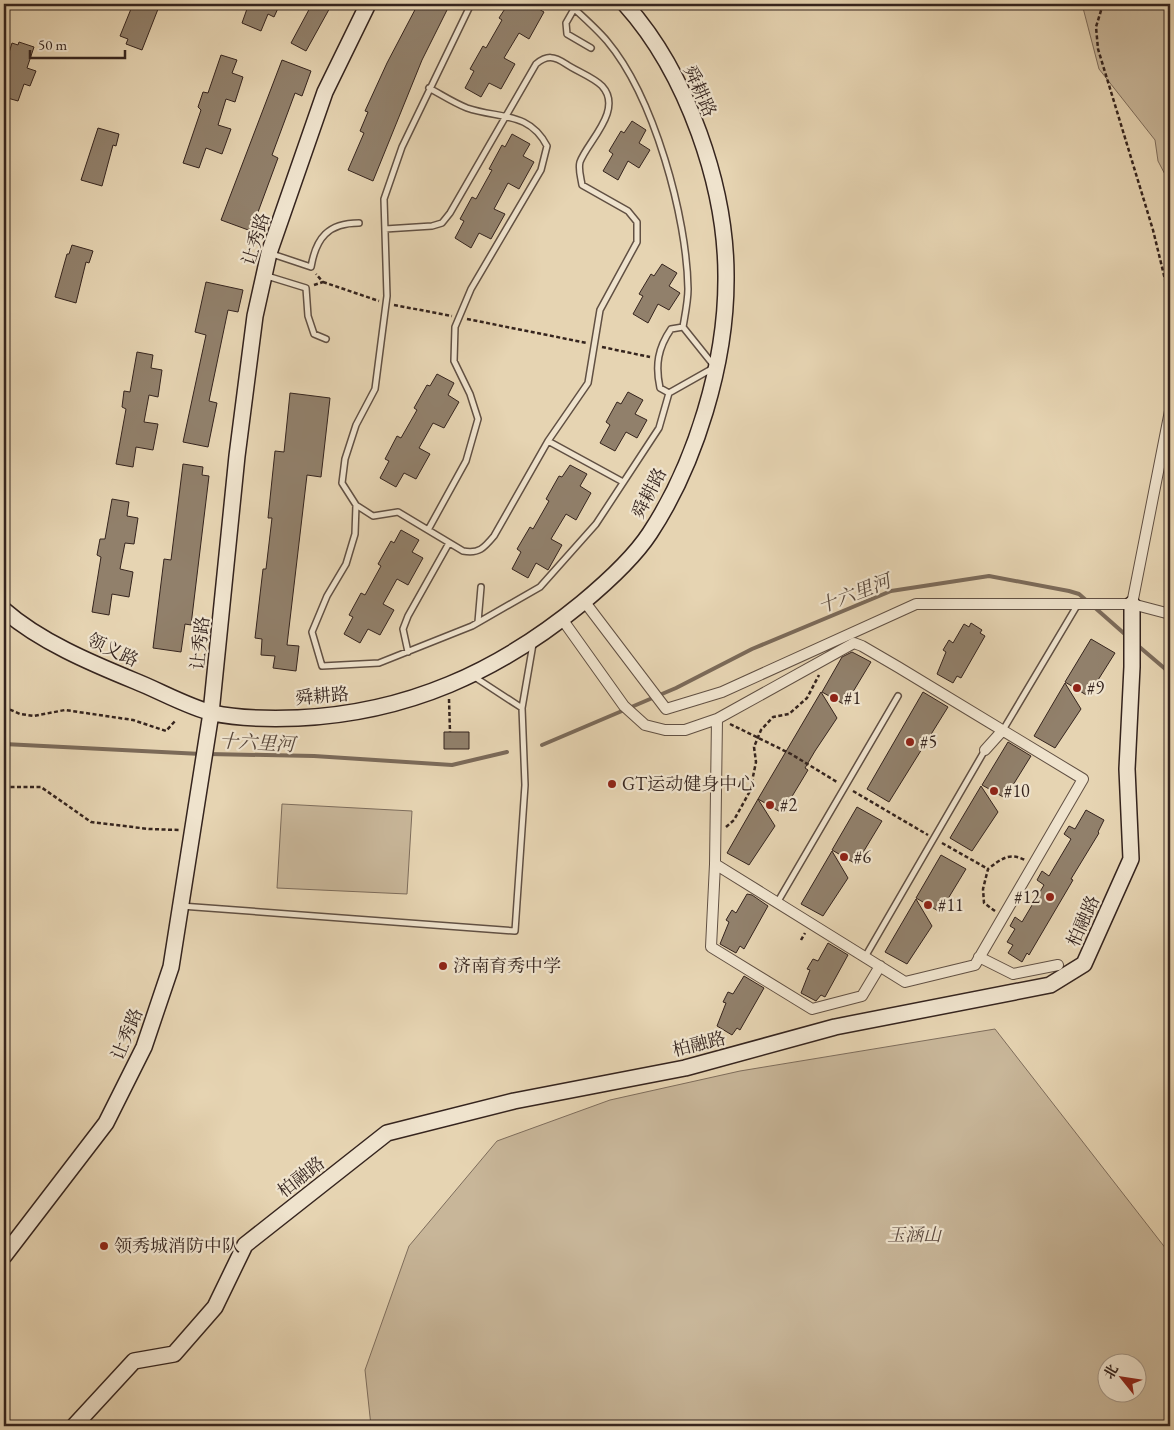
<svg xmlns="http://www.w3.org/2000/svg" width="1174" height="1430" font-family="'EB Garamond','Noto Serif SC',serif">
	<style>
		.green { fill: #c8b699; stroke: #7e6d5c; fill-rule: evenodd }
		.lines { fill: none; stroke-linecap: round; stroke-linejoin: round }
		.stream { stroke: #7b6a59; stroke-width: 4 }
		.building { fill: #91806b; stroke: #35241e }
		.lane-casing { stroke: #615043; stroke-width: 8 }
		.street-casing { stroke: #615043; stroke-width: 12 }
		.secondary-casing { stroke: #35241e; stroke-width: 18 }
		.path { stroke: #35241e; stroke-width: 2.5; stroke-dasharray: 4 2.5; stroke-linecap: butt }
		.lane { stroke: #efe3cd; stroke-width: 5 }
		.street { stroke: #efe3cd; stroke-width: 10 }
		.secondary { stroke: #efe3cd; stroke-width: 15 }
		.poi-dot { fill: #8f2418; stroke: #efe3cd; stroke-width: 2 }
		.labels { text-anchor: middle; stroke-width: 4.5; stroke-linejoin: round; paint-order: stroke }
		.street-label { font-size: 18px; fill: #35241e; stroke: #efe3cd }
		.poi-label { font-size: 18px; fill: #35241e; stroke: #efe3cd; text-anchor: start }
		.park-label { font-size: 18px; font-style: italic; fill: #5a483d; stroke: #efe3cd }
		.water-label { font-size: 19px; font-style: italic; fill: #58473b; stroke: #efe3cd }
	</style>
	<rect width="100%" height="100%" fill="#e6d4b2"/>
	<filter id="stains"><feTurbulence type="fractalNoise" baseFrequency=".004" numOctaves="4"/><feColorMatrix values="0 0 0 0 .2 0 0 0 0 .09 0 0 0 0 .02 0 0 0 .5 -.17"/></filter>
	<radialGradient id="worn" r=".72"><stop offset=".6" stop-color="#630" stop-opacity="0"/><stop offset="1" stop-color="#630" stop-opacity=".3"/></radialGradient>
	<path class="green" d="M1082 4H1170V184L1158 161 1155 140 1099 69Z
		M282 804 412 811 407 894 277 888Z
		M995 1029 1170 1254V1426H371L365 1370 409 1246 497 1141 610 1100 740 1071ZM1106 1362H1136V1392H1106Z"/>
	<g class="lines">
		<path class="stream" d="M1093 606 1127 636
			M1136 644 1170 673
			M4 744 201 754
			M542 745 676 688 752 649 891 591 989 576 1069 591 1079 594 1087 601
			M208 754 314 756 452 765 507 752"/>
	</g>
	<path class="building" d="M133 4H160L142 50 126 44 128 39 120 36Z
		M244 4H280L274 17 268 14 261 31 242 23 248 6Z
		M312 4H332L306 51 291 43Z
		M418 4H450L422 60 373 181 348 170 364 133 360 131 368 112 365 111 387 63Z
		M508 4H530L544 12 529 39 519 33 504 58 515 64 501 89 489 83 481 97 465 88 474 71 470 69 483 46 486 48 502 20 499 18Z
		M19 42 34 47 27 68 36 71 30 86 24 84 18 101 4 97V54L8 56 12 43 18 45Z
		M221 55 237 60 232 73 243 77 235 102 226 99 218 125 231 129 222 154 206 148 199 168 183 163 201 110 198 107 203 92 208 93Z
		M282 60 311 71 302 96 295 93 272 155 278 158 251 231 221 220Z
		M632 121 646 130 639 143 650 150 639 168 628 161 618 180 603 171 613 154 609 151 621 131 624 133Z
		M98 128 119 134 116 146 113 145 102 186 81 180Z
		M512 134 530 144 523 156 534 162 519 189 508 183 494 209 505 214 491 239 479 233 471 248 455 238 464 221 460 219 472 197 476 199 492 170 489 169 502 145 505 147Z
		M72 245 93 251 89 263 86 262 76 303 55 297 67 254H69Z
		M662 264 677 273 669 286 680 293 669 310 658 304 648 323 633 314 643 296 639 294 651 274 654 276Z
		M206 282 243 290 238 312 228 310 209 401 217 403 208 447 183 442 206 335 195 332Z
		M137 352 153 355 151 368 162 370 158 397 149 395 144 422 158 424 153 450 136 447 133 467 116 464 126 409 122 407 124 391 130 392Z
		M437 374 454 383 448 395 459 402 444 428 433 423 419 448 430 454 416 479 404 473 396 487 380 478 389 461 385 459 397 436 401 438 417 410 414 408 427 385 430 386Z
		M628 392 643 400 635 414 647 420 637 438 626 432 615 451 600 443 610 425 606 422 617 402 621 404Z
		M290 393 330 398 321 477 307 475 287 645 299 646 296 671 273 668 275 656 261 655 262 639 255 638 263 569H266L272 518H268L275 451 284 452Z
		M183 464 203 467 202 475 209 476 191 625 185 624 181 652 153 648 164 559 171 560Z
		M570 465 587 474 580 486 591 493 576 520 566 514 551 539 562 545 548 570 536 563 528 578 512 569 521 552 517 549 530 527 533 529 549 501 546 499 559 476 562 477Z
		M112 499 129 502 127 516 138 518 134 544 125 543 120 569 133 572 129 597 112 594 109 615 92 612 101 557 97 555 100 539H105Z
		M401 530 419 540 412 552 423 558 408 585 397 579 383 604 394 610 380 635 368 629 360 643 344 634 353 617 349 615 361 593 365 595 381 566 378 564 391 541 394 543Z
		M971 623 982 630 980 633 985 636 961 678 957 676 953 683 937 674 946 652 943 650 949 640 953 643 964 624 969 627Z
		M1091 639 1115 653 1088 696 1065 682Z
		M852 652 871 662 845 705 822 692 842 657Z
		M1065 683 1081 709 1055 748 1034 736Z
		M821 692 837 718 815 751 805 768 808 770 782 813 758 799Z
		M923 692 948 707 889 802 867 789Z
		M444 732H469V749H444Z
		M1008 742 1031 756 1005 798 982 785Z
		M981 786 998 812 972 851 950 838Z
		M758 799 775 826 749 865 727 853Z
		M857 807 882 821 856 864 832 850Z
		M1086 810 1104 820 1098 832 1099 833 1071 879 1073 880 1029 955 1027 953 1022 962 1008 953 1013 945 1007 942 1015 929 1010 926 1015 917 1022 922 1044 885 1037 880 1042 871 1049 876 1071 839 1064 834 1069 826 1075 829Z
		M832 851 848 878 823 916 801 904Z
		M941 855 966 869 940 912 916 898Z
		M747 894 752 895 768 906 744 949 740 946 736 953 720 944 729 922 726 920 732 910 736 913Z
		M916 899 932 926 907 964 885 952Z
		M828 943 848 955 825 997 821 995 816 1001 801 993 810 970 807 969 813 959 818 961Z
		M744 976 764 988 740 1030 737 1028 732 1035 717 1026 726 1003 723 1002 728 992 733 994Z"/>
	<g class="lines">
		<defs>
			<path id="lane" d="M471 4 402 147 384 199 387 296 375 389 356 425 345 459 342 483 356 505 355 534 346 564 327 596 312 632 322 666 379 663 472 626 540 587 596 524 659 428 669 393 660 388C655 365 658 348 671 329L683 327C685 315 688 301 688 289 687 217 654 97 607 41 596 28 582 16 569 4
				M574 9 566 23 567 34 591 48
				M272 254 311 267C316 238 328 223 359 223
				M267 276 306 288 308 316 314 334 326 339
				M669 393 715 367 683 327
				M548 441 623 482
				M356 505 373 516 398 512 463 551C479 554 484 548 494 536L548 441 588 383 600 310 637 242V222L628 211 582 185C581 178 578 169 580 162 587 142 624 110 602 86 593 77 576 71 566 64 554 56 547 55 536 64L450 213 442 223 432 226 385 229
				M428 530 466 461 478 419 470 394 454 361 455 327 471 289 541 170 547 146C529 111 499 119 467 108 454 103 442 95 429 88
				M478 622 481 587
				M408 652 403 629 408 616 449 543
				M522 708 533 644
				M1003 730 1078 604
				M777 903 898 696
				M181 906 515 931 525 785 522 708 473 676
				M865 957 985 750"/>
			<path id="street" d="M584 601 666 709 722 692 916 604H1132L1170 614
				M1132 604 1170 411
				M562 619 624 706 645 725 665 730H685L717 719 715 864 905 982 975 965 1083 779 898 667 862 646 854 643 717 719
				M985 750 1003 730
				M715 864 711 947 812 1009 862 996 880 966
				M979 957 1013 974 1058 965"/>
			<path id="secondary" d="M4 610C39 641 91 663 135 681 158 690 190 708 213 713 240 719 270 719 298 718 407 713 498 672 582 603 606 583 633 559 650 533 696 463 726 363 726 280 727 187 687 73 625 4
				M4 1256 106 1123 144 1047 171 967 211 713 237 456 255 316 269 253 325 92 368 4
				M74 1426 134 1361 174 1354 215 1307 245 1245 387 1133 514 1101 685 1068 835 1027 1050 985 1084 964 1131 859 1127 769 1132 667V604"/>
		</defs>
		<use href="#lane" class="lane-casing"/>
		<use href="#street" class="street-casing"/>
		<use href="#secondary" class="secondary-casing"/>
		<path class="path" d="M1103 4 1096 27 1098 49 1153 230 1170 300
			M323 282 379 301
			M314 285 323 282 316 274
			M394 305 452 316
			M467 319 587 343
			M602 347 650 357
			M449 699 450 732
			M4 707 20 714 34 716 65 710 133 720 166 731 176 720
			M730 724 791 754 837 782
			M4 787H41L91 822 149 829 179 830
			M853 791 928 835
			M726 827 734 820 750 791 756 762 754 747 761 730 773 717 789 714 807 698 819 675
			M942 843 988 869
			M995 911 984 903 983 889 988 869C1001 859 1009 852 1025 860
			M801 940 805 933"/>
		<use href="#lane" class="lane"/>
		<use href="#street" class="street"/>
		<use href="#secondary" class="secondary"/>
	</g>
	<g class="poi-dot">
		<circle cx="1077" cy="688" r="5"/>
		<circle cx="834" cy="698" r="5"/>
		<circle cx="910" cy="742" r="5"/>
		<circle cx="612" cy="784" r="5"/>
		<circle cx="994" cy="791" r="5"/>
		<circle cx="770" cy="805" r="5"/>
		<circle cx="844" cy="857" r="5"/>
		<circle cx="1050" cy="897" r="5"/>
		<circle cx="928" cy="905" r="5"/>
		<circle cx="443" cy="966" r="5"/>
		<circle cx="104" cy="1246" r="5"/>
	</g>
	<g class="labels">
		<g class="street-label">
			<text transform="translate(700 91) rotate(66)" y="6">舜耕路</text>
			<text transform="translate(256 239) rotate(-73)" y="6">让秀路</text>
			<text transform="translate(649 493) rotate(-63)" y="6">舜耕路</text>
			<text transform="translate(200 643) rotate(-84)" y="6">让秀路</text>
			<text transform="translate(113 650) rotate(25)" y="6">领义路</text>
			<text transform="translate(322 696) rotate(-5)" y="6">舜耕路</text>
			<text transform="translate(1083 921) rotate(-66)" y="6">柏融路</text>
			<text transform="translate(127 1034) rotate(-68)" y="6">让秀路</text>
			<text transform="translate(699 1044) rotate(-14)" y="6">柏融路</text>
			<text transform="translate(301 1177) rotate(-38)" y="6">柏融路</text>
		</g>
		<g class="poi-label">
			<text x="1087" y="694">#9</text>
			<text x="844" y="704">#1</text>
			<text x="920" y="748">#5</text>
			<text x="622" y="790">GT运动健身中心</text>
			<text x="1004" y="797">#10</text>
			<text x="780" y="811">#2</text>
			<text x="854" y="863">#6</text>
			<text x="1040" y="903" text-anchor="end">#12</text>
			<text x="938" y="911">#11</text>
			<text x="453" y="972">济南育秀中学</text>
			<text x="114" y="1252">领秀城消防中队</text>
		</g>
		<g class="park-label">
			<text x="914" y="1241">玉涵山</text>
		</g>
		<g class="water-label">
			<text transform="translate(854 593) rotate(-21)" y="7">十六里河</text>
			<text transform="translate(257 742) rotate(3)" y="7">十六里河</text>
		</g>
	</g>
	<rect width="1174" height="1430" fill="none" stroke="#e6d4b2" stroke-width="20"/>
	<rect x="5" y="5" width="1164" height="1420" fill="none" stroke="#35241e" stroke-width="2.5"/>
	<rect x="10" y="10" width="1154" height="1410" fill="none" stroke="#35241e"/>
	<g transform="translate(1122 1378) rotate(300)"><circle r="24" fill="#efe3cd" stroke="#a59787"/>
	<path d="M0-4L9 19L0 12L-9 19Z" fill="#8f2418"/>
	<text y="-8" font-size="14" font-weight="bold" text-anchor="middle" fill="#35241e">北</text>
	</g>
	<path d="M30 50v8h95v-8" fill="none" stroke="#35241e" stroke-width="2.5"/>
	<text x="38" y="50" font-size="15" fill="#35241e" stroke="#efe3cd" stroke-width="4" paint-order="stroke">50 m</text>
	<rect width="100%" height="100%" filter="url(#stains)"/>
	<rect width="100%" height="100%" fill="url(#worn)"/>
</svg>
